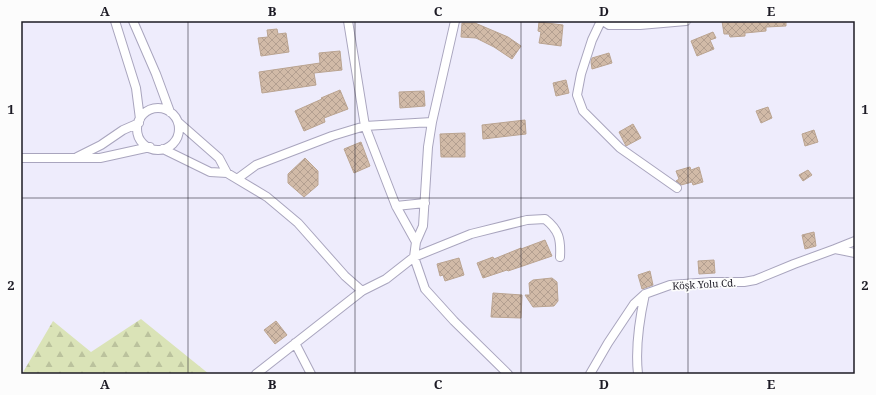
<svg xmlns="http://www.w3.org/2000/svg" width="876" height="395" font-family="'Noto Serif',serif">
	<style>
		.forest { fill: url(#forest-firs) }
		.building { fill: url(#building-cross-hatch); stroke: #baa491 }
		.lines { fill: none; stroke-linecap: round; stroke-linejoin: round }
		.minor-casing { stroke: #a9a5be; stroke-width: 10 }
		.minor { stroke: #fff; stroke-width: 8 }
		.grid { fill: none; stroke: #1d1b25; stroke-width: 1; stroke-opacity: 0.55 }
		.labels { text-anchor: middle; stroke-width: 3.5; stroke-linejoin: round; paint-order: stroke }
		.street-label { font-size: 10px; fill: #1d1b25; stroke: #fcfcfc }
		.neatline { fill: none; stroke: #1d1b25; stroke-width: 1.5 }
		.grid-label { font-size: 13px; text-anchor: middle; font-weight: bold; fill: #1d1b25 }
	</style>
	<defs>
		<pattern id="forest-firs" width="22" height="20" patternUnits="userSpaceOnUse"><rect width="22" height="20" fill="#dae3b7"/><path d="M5 1l3.5 6h-7zM16 11l3.5 6h-7z" fill="#bbc29d"/></pattern>
		<pattern id="building-cross-hatch" width="8" height="8" patternUnits="userSpaceOnUse"><rect width="8" height="8" fill="#d1baa7"/><path d="M0 0l8 8M0 8l8-8" fill="none" stroke="#b39f90"/></pattern>
	</defs>
	<rect width="100%" height="100%" fill="#eeecfc"/>
	<path class="forest" d="M141 319 209 374H22L53 321 91 352Z"/>
	<path class="building" d="M722 21H786V26L766 27V31L745 33V36L730 37 729 34H724Z
		M539 22 563 25 561 46 539 43 541 32 538 31Z
		M462 23H475L508 37 521 46 512 59 494 47 476 38 461 37Z
		M277 29 278 34 286 33 289 52 261 56 258 38 268 37 267 30Z
		M713 32 716 38 710 40 714 49 697 56 691 41Z
		M340 51 342 70 314 73 316 85 262 93 259 72 320 63 319 53Z
		M609 53 612 63 592 69 591 62 592 58Z
		M566 80 569 93 556 96 553 83Z
		M340 90 348 109 324 118 325 122 304 131 295 111 322 99 321 98Z
		M424 91 425 106 400 108 399 92Z
		M768 107 772 118 761 123 756 111Z
		M525 120 526 134 483 139 482 125Z
		M633 124 641 138 626 146 619 132Z
		M814 130 818 142 805 146 802 134Z
		M465 133V157H441L440 134Z
		M361 142 370 166 354 173 344 149Z
		M305 158 318 171V185L304 197 288 183V174Z
		M690 167 691 170 699 167 703 182 693 185 692 182 681 185 676 181 679 179 676 171Z
		M808 170 812 175 803 181 799 175Z
		M814 232 816 246 805 249 802 235Z
		M545 240 552 256 508 271 507 270 483 278 477 263 493 257 494 259 521 248V249Z
		M459 258 464 275 445 281 443 275 440 276 437 264Z
		M714 260 715 273 699 274 698 261Z
		M650 271 653 285 642 289 638 275Z
		M552 278 557 282 558 301 554 306 533 307 525 295H530L529 283 533 280Z
		M493 293 522 295 521 318 491 317Z
		M276 321 287 335 275 344 264 330Z"/>
	<g class="lines">
		<defs>
			<path id="minor" d="M115 21 136 88 140 119
				M133 21 156 74 170 112
				M348 21 365 126 396 206 416 242
				M455 21 432 122 428 147 423 226 416 242 414 257 425 289 454 321 508 374
				M601 21 592 40 581 74 577 95 583 111 620 148 677 188
				M603 21 609 25H640L686 21
				M137 129a21 21 0 1 1 42 0a21 21 0 1 1-42 0Z
				M178 122 219 158 227 173
				M163 149 210 172 227 173 267 197 298 223 345 276 362 291
				M77 157 101 145 123 130 139 123
				M21 158H100L150 147
				M237 179 256 165 332 136 365 126 432 122
				M396 206 425 203
				M835 249 855 241
				M295 343 311 374
				M256 374 362 291 386 279 414 257 471 234 527 220 545 219C559 230 561 239 560 257
				M590 374 608 343 634 304 645 294 670 285 712 282H744L755 280 794 264 835 249 855 253
				M638 374C635 347 639 321 645 294"/>
		</defs>
		<use href="#minor" class="minor-casing"/>
		<use href="#minor" class="minor"/>
	</g>
	<path class="grid" d="M188 21V374M355 21V374M521 21V374M688 21V374M21 198H855"/>
	<g class="labels">
		<g class="street-label">
			<text transform="translate(704 284) rotate(-3)" y="4">Köşk Yolu Cd.</text>
		</g>
	</g>
	<rect width="876" height="395" fill="none" stroke="#fcfcfc" stroke-width="44"/>
	<rect x="22" y="22" width="832" height="351" class="neatline"/>
	<g class="grid-label">
		<text x="105" y="16">A</text>
		<text x="272" y="16">B</text>
		<text x="438" y="16">C</text>
		<text x="604" y="16">D</text>
		<text x="771" y="16">E</text>
		<text x="11" y="114">1</text>
		<text x="865" y="114">1</text>
		<text x="11" y="290">2</text>
		<text x="865" y="290">2</text>
		<text x="105" y="389">A</text>
		<text x="272" y="389">B</text>
		<text x="438" y="389">C</text>
		<text x="604" y="389">D</text>
		<text x="771" y="389">E</text>
	</g>
</svg>
